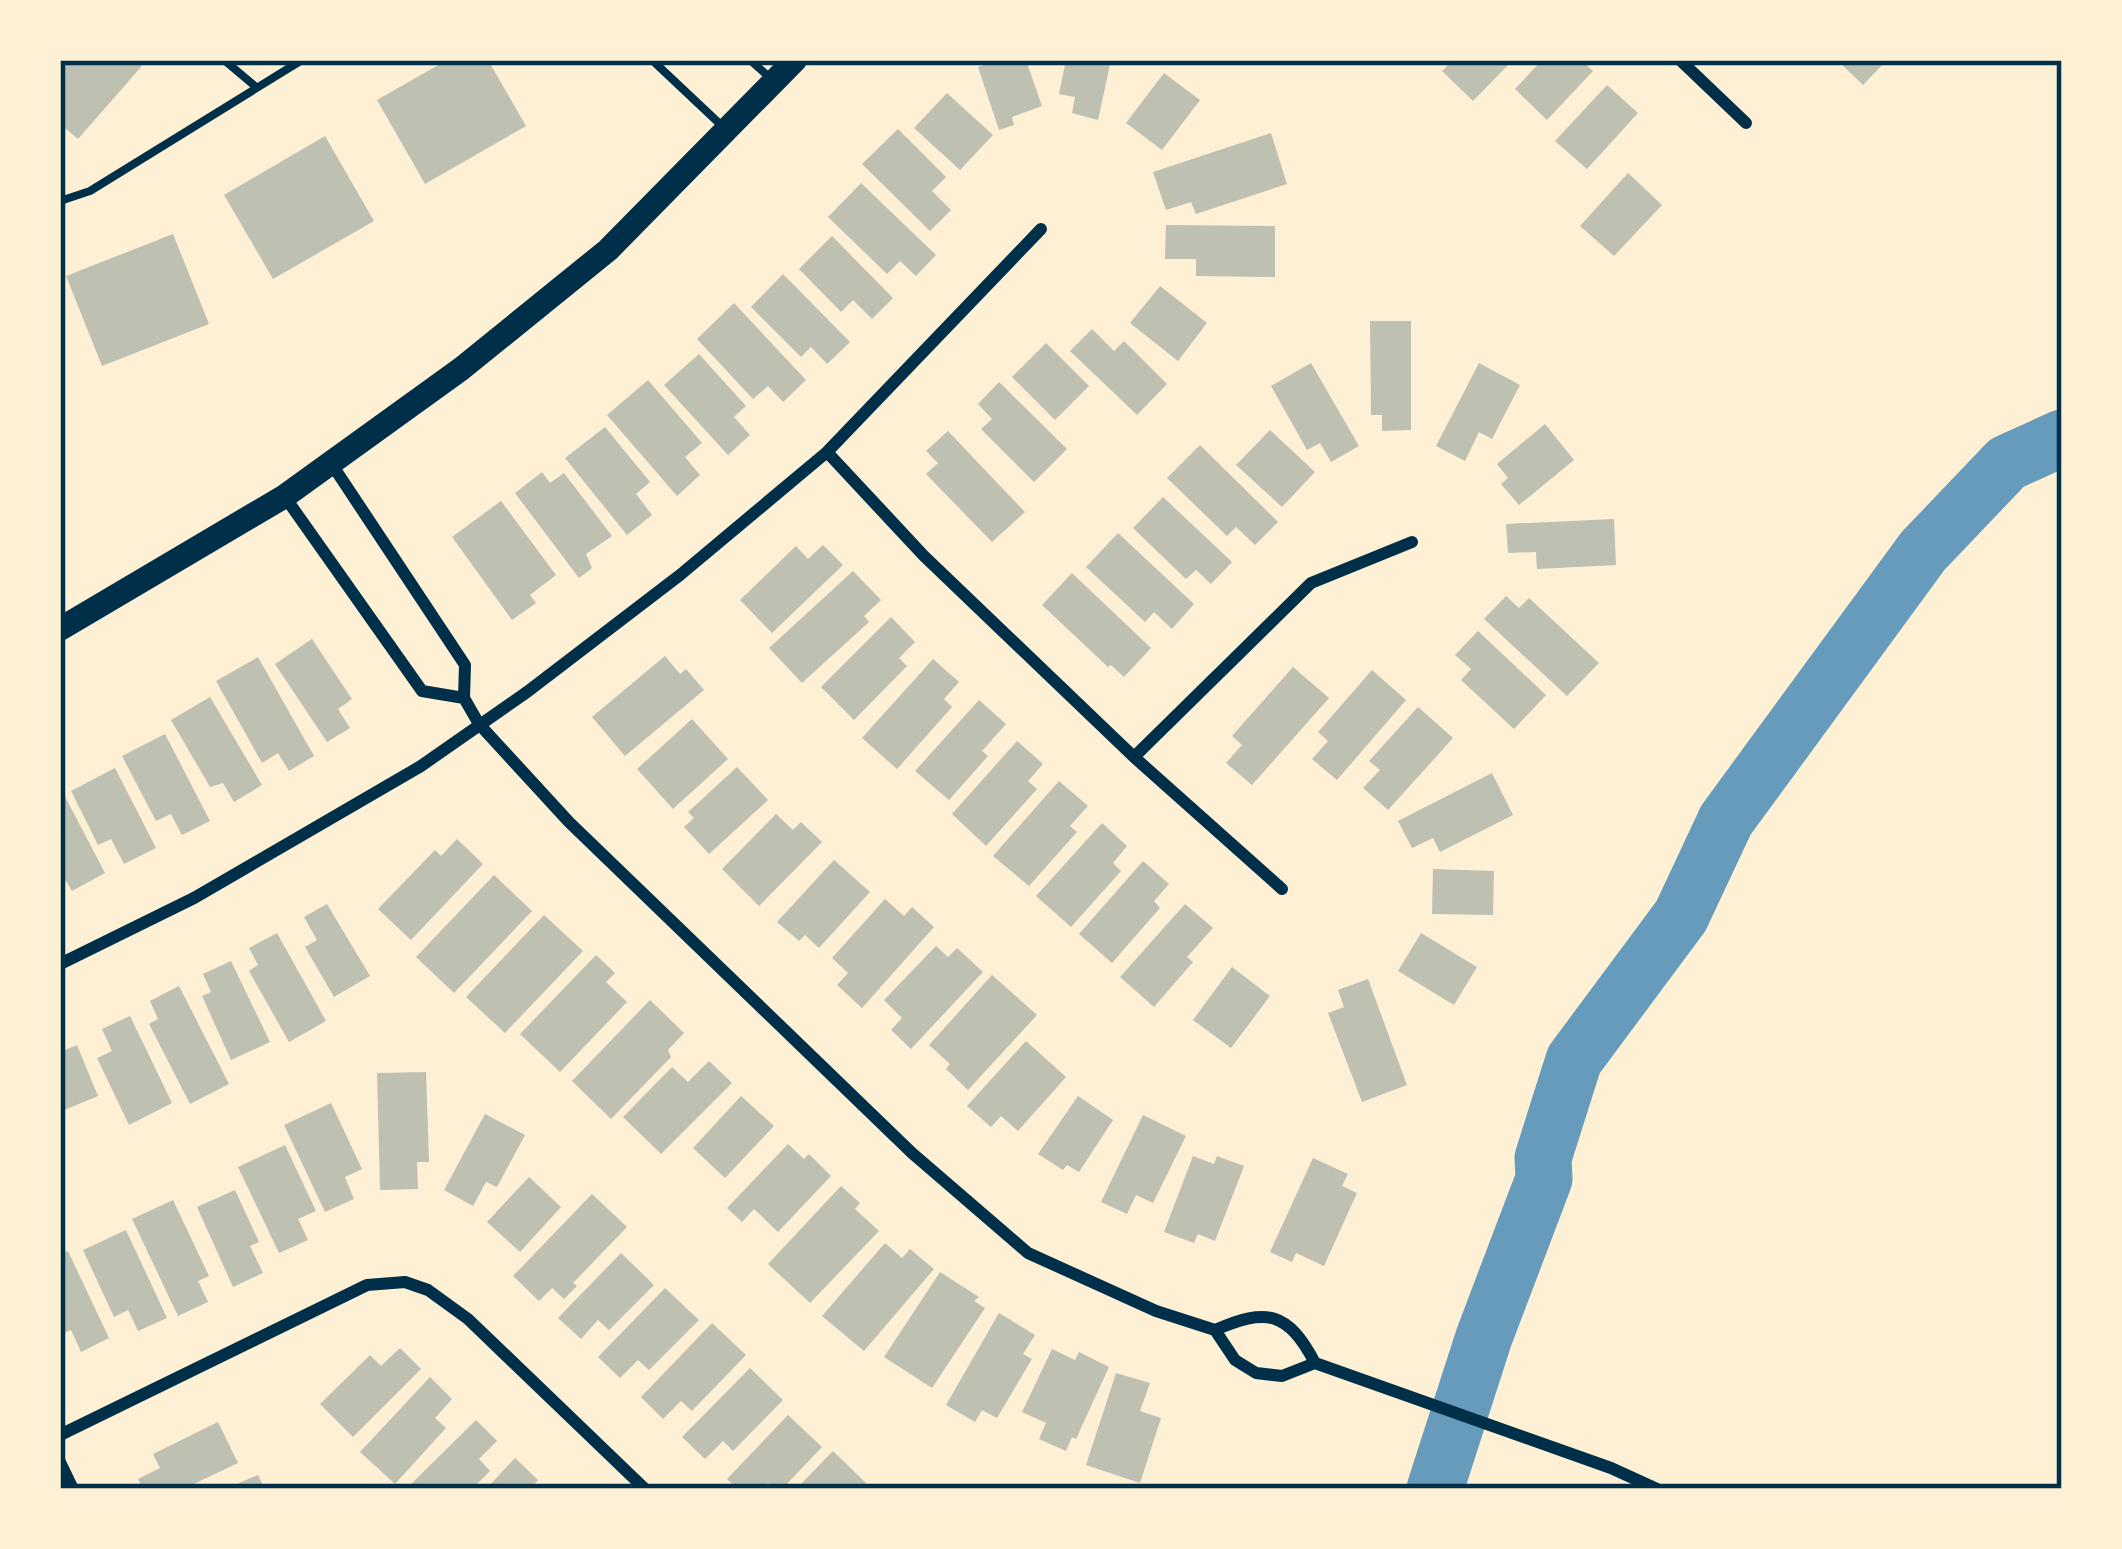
<svg xmlns="http://www.w3.org/2000/svg" width="2122" height="1549" font-family="Merriweather,serif">
	<style>
		.lines { fill: none; stroke-linecap: round; stroke-linejoin: round }
		.river { stroke: #669bbc; stroke-width: 57 }
		.building { fill: #bec0b2 }
		.service { stroke: #003049; stroke-width: 8 }
		.minor { stroke: #003049; stroke-width: 12 }
		.secondary { stroke: #003049; stroke-width: 24 }
		.neatline { fill: none; stroke: #003049; stroke-width: 4.5 }
	</style>
	<rect width="100%" height="100%" fill="#fdf0d5"/>
	<g class="lines">
		<path class="river" d="M1435 1489 1484 1337 1544 1179 1543 1158 1574 1060 1681 916 1726 820 1923 551 2007 463 2062 438"/>
	</g>
	<path class="building" d="M60 60H136L142 66 78 139 60 124Z
		M447 60H488L526 126 425 184 377 100Z
		M997 60H1026L1042 106 1012 117 1014 125 999 130 978 67Z
		M1066 60H1111L1098 120 1072 113 1075 97 1059 94Z
		M1453 60H1513L1473 101 1442 71Z
		M1542 60H1581L1593 71 1547 120 1515 89Z
		M1837 60H1887L1863 85Z
		M1164 73 1200 100 1162 150 1126 123Z
		M1607 85 1638 113 1587 169 1555 141Z
		M947 93 993 135 960 170 914 128Z
		M898 129 946 177 932 191 951 210 930 231 862 164Z
		M1271 133 1287 184 1196 214 1191 202 1166 210 1153 172Z
		M325 136 374 221 273 279 224 195Z
		M1628 173 1662 205 1614 256 1580 226Z
		M861 183 936 255 916 276 900 261 887 274 828 217Z
		M1166 225 1275 226V277L1196 276V259H1165Z
		M173 234 209 324 102 366 66 276Z
		M832 236 893 298 872 319 853 300 841 312 799 269Z
		M783 274 850 342 827 364 811 347 801 357 751 307Z
		M1160 286 1207 323 1178 361 1130 323Z
		M734 303 806 380 783 402 768 386 753 399 697 339Z
		M1370 321H1411V430L1382 431V415H1371Z
		M1092 329 1114 351 1124 341 1167 384 1137 415 1070 351Z
		M1046 343 1089 386 1055 420 1012 377Z
		M699 354 746 406 734 417 750 435 728 455 664 385Z
		M1311 363 1359 446 1331 462 1320 443 1307 450 1271 386Z
		M1479 363 1520 385 1492 439 1479 432 1465 461 1436 446Z
		M648 380 702 443 685 457 700 475 677 496 607 415Z
		M999 382 1067 449 1034 482 981 429 992 419 978 404Z
		M1545 424 1574 460 1519 505 1501 484 1508 478 1497 464Z
		M605 427 650 482 636 494 652 515 627 535 565 458Z
		M1270 430 1315 472 1282 507 1236 465Z
		M948 431 1025 512 992 542 926 474 938 463 926 451Z
		M1200 445 1278 522 1255 545 1236 527 1227 536 1167 478Z
		M542 472 550 483 564 473 612 536 586 554 592 568 579 578 515 493Z
		M1163 497 1232 562 1211 584 1196 570 1186 579 1133 528Z
		M501 501 556 575 530 595 536 603 512 620 452 537Z
		M1614 519 1616 565 1537 569 1536 552 1508 553 1506 524Z
		M1118 533 1194 604 1172 629 1154 612 1145 622 1086 567Z
		M823 545 843 565 772 633 740 600 796 546 808 559Z
		M853 571 881 600 864 616 869 622 802 683 769 648Z
		M1072 573 1151 648 1124 677 1111 665 1108 667 1042 605Z
		M1506 596 1519 608 1529 598 1599 663 1567 696 1484 619Z
		M891 617 915 642 899 658 907 666 854 720 821 687Z
		M1478 631 1546 695 1514 729 1461 680 1471 669 1455 655Z
		M312 639 352 699 338 709 350 728 327 742 275 664Z
		M665 656 680 674 686 669 704 690 625 756 592 717Z
		M258 657 314 756 289 771 278 753 262 763 216 681Z
		M933 659 959 682 944 699 952 707 897 769 862 738Z
		M1293 667 1329 698 1252 785 1226 763 1242 745 1232 736Z
		M1372 670 1406 700 1337 780 1312 759 1328 741 1318 732Z
		M210 697 262 785 234 802 223 783 210 787 171 720Z
		M979 700 1006 724 982 751 988 756 949 800 915 771Z
		M1418 707 1453 738 1388 810 1363 788 1380 770 1369 761Z
		M692 719 728 759 673 809 637 769Z
		M165 734 210 821 182 835 171 814 156 821 122 756Z
		M1017 741 1043 764 1028 781 1037 789 986 846 952 814Z
		M737 767 768 800 709 854 684 827 694 818 688 812Z
		M115 768 156 848 124 864 111 839 98 845 71 791Z
		M1492 773 1513 815 1440 852 1433 838 1412 848 1398 821Z
		M1059 781 1088 806 1070 826 1077 832 1029 886 993 856Z
		M60 787 105 873 72 891 60 871Z
		M776 814 793 830 801 822 822 842 759 906 722 869Z
		M1102 823 1127 846 1113 863 1121 871 1071 927 1036 896Z
		M457 839 483 864 411 940 378 909 435 850 441 856Z
		M834 860 870 892 819 948 805 935 799 941 777 922Z
		M1143 861 1169 884 1154 901 1160 908 1112 963 1079 934Z
		M1433 869 1494 871 1493 915 1432 914Z
		M494 875 532 911 454 993 416 957Z
		M885 899 904 916 912 907 934 927 862 1008 837 985 848 973 832 958Z
		M327 904 370 976 334 997 305 947 317 940 304 917Z
		M1185 904 1213 928 1187 957 1193 962 1154 1007 1120 977Z
		M544 915 583 951 505 1033 466 997Z
		M277 933 326 1021 289 1042 249 971 258 965 249 948Z
		M1421 933 1477 967 1454 1005 1398 971Z
		M936 946 948 957 957 948 983 972 911 1049 891 1030 902 1018 884 1000Z
		M596 955 615 973 606 982 627 1002 560 1072 520 1034Z
		M231 961 270 1042 231 1060 202 996 211 992 203 974Z
		M1232 967 1270 996 1231 1048 1193 1020Z
		M992 975 1037 1015 968 1090 946 1069 950 1064 929 1045Z
		M1368 979 1407 1085 1362 1102 1328 1013 1344 1007 1338 990Z
		M179 986 229 1084 190 1104 149 1024 158 1019 150 1001Z
		M650 1000 684 1033 668 1050 671 1057 611 1119 572 1081Z
		M130 1016 172 1103 129 1125 97 1058 112 1051 102 1029Z
		M1026 1041 1066 1077 1018 1131 1001 1116 991 1127 967 1106Z
		M77 1045 98 1096 62 1111 60 1052Z
		M709 1061 732 1083 661 1154 623 1117 672 1067 688 1082Z
		M426 1072 429 1162H417L418 1189 380 1190 377 1073Z
		M741 1096 774 1126 725 1178 693 1148Z
		M1078 1096 1113 1120 1079 1172 1067 1165 1063 1170 1038 1154Z
		M331 1103 362 1169 345 1177 354 1199 325 1212 284 1125Z
		M485 1114 525 1135 497 1187 486 1182 473 1206 444 1190Z
		M1143 1115 1186 1136 1153 1203 1136 1195 1127 1214 1101 1202Z
		M788 1144 804 1159 809 1154 831 1176 778 1232 754 1209 742 1222 727 1208Z
		M285 1145 316 1211 298 1219 308 1240 279 1253 238 1167Z
		M1193 1156 1214 1164 1217 1156 1244 1166 1215 1241 1198 1234 1194 1243 1164 1232Z
		M1313 1158 1348 1174 1342 1186 1357 1193 1324 1266 1296 1253 1292 1262 1270 1252Z
		M529 1177 561 1207 520 1252 487 1222Z
		M841 1186 860 1203 855 1209 879 1231 810 1303 768 1264Z
		M235 1190 259 1242 250 1246 263 1273 233 1287 197 1207Z
		M592 1194 627 1227 573 1283 577 1286 564 1299 552 1288 539 1301 513 1276Z
		M173 1200 209 1276 198 1281 208 1302 178 1316 132 1219Z
		M126 1230 167 1318 138 1331 128 1310 114 1317 83 1250Z
		M885 1243 902 1258 910 1249 934 1269 864 1351 822 1316Z
		M68 1251 109 1338 81 1352 71 1330 60 1335V1254Z
		M621 1253 654 1285 609 1330 598 1320 581 1339 558 1318Z
		M940 1272 979 1297 974 1301 985 1308 932 1388 884 1357Z
		M665 1288 699 1320 649 1370 638 1360 620 1378 598 1357Z
		M999 1313 1035 1335 1023 1354 1032 1359 997 1418 982 1410 975 1422 946 1405Z
		M712 1323 746 1355 692 1411 681 1401 663 1419 641 1397Z
		M400 1348 421 1369 353 1437 320 1404 370 1355 381 1366Z
		M1052 1349 1075 1360 1079 1352 1109 1367 1076 1439 1072 1437 1066 1451 1039 1439 1046 1423 1022 1412Z
		M750 1368 783 1400 733 1451 723 1441 705 1459 682 1437Z
		M1116 1373 1150 1383 1140 1411 1161 1418 1140 1483 1086 1465Z
		M430 1377 452 1399 435 1418 446 1428 395 1484 360 1452Z
		M788 1415 822 1447 782 1489H775L768 1483 762 1489H737L727 1479Z
		M476 1420 497 1441 479 1459 490 1471 472 1489H406Z
		M218 1422 238 1463 183 1489H143L138 1479 160 1468 153 1454Z
		M833 1451 866 1483 860 1489H796Z
		M515 1458 538 1480 530 1489H486Z
		M258 1475 265 1489H225Z"/>
	<g class="lines">
		<path class="service" d="M224 60 256 87
			M652 60 721 125
			M750 60 768 76
			M60 201 90 191 302 60"/>
		<path class="minor" d="M1680 60 1746 123
			M827 452 924 556 1134 757 1282 889
			M331 463 465 665 464 698 479 724 569 822 912 1153 1028 1253 1156 1311 1215 1330 1235 1360 1256 1373 1282 1376 1315 1363
			M285 497 422 691 464 698
			M1134 757 1311 583 1412 542
			M60 964 194 898 421 766 527 692 680 575 827 452 1041 229
			M1215 1330C1267 1307 1288 1312 1315 1363L1611 1468 1657 1489
			M60 1435 367 1285 405 1282 428 1290 468 1319 645 1489
			M60 1462 73 1489"/>
		<path class="secondary" d="M60 629 285 496 461 369 608 250 795 60"/>
	</g>
	<rect width="2122" height="1549" fill="none" stroke="#fdf0d5" stroke-width="126"/>
	<rect x="63" y="63" width="1996" height="1423" class="neatline"/>
</svg>
